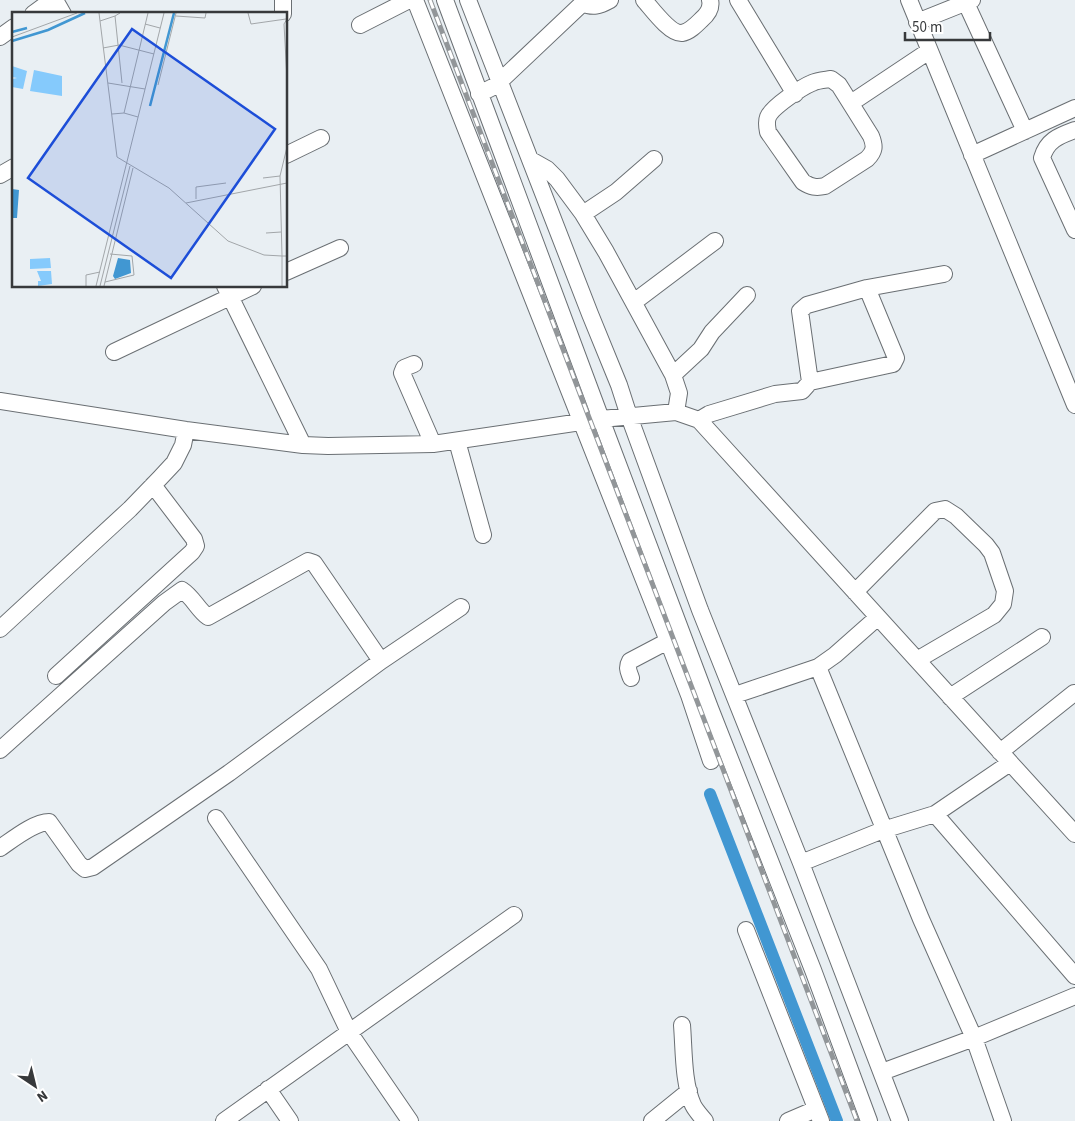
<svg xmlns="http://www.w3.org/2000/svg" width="1075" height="1121" font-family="'Source Sans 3',sans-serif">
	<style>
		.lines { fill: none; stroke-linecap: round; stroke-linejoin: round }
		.canal { stroke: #4197d2; stroke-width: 12 }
		.minor-casing { stroke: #6a6f73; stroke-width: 18 }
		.minor { stroke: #fff; stroke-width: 16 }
		.rail-casing { stroke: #929699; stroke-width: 5 }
		.rail { stroke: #fff; stroke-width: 3; stroke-dasharray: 9; stroke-linecap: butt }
		.inset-river { fill: none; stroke: #4197d2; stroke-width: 2.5 }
		.inset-road { fill: none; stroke: #a2a6a9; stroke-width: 1 }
		.view { fill: #1d4ed8; fill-opacity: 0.15; stroke: #1d4ed8; stroke-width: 2.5 }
		.inset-edge { fill: none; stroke: #37393b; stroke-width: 2.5 }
	</style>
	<rect width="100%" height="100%" fill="#e9eff3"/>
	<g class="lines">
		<path class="canal" d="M710 794 837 1121"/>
		<defs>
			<path id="minor" d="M55 0 63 14
				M415 0 668 641 689 695 711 761
				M445 0 601 419 710 708 813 970 869 1121
				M468 0 590 314 619 385 629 416 700 610 801 863 900 1121
				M644 0C652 9 670 34 682 33 689 32 696 25 701 20 707 15 712 8 710 0
				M738 0 795 94
				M909 0 1075 405
				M582 3C593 8 599 6 610 0
				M966 3 1025 131
				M33 14 52 0
				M283 14V0
				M917 22 972 0
				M360 25 409 0
				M0 37 14 27
				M831 79 839 85 871 136C875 146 875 151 867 159L825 186C816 188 811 187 803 182L768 132C767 127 766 122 768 117 772 107 802 87 812 83 818 80 824 80 831 79Z
				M479 94 495 86 586 0
				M851 103 929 51
				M1075 130C1059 136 1047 140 1042 158L1075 230
				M286 155 321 138
				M972 155 1075 108
				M531 160 547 169 557 179 583 214 606 252 673 375 679 393 676 412
				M0 175 14 167
				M583 214 616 192 654 159
				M286 272 340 248
				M225 286 303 445
				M634 302 715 241
				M114 352 253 286
				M414 364 404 368 402 373 433 444
				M673 375 701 349 712 332 747 295
				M810 382 893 364 896 358 867 288
				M0 401 186 430 303 445 328 446 433 444 601 419 676 412 699 420 1075 834
				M699 420 709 414 775 394 802 391 810 382 800 311 807 305 867 288 944 274
				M457 441 483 535
				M855 592 935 511 945 509 956 516 986 545 992 553 1005 591 1003 604 994 615 917 660
				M0 629 130 509 160 478 174 463 183 445 186 430
				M818 667 921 919 974 1038 1003 1121
				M56 676 192 552 196 546 194 539 153 485
				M631 678C629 672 626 668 630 661L668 641
				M735 695 818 667 835 655 878 617
				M950 697 1042 637
				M0 750 164 603 182 590C193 597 198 610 208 617L308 561 314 563 381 661 461 607
				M1000 752 1074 693
				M935 814 1075 976
				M216 818 319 969 349 1032 410 1121
				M0 848C12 840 34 822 49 822L79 864 85 869 93 867 229 773 381 661
				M801 863 883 830 935 814 1010 763
				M746 930 821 1121
				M682 1025C684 1050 683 1083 693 1105 696 1111 701 1116 705 1121
				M882 1072 974 1038 1075 996
				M268 1089 290 1121
				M224 1121 514 915
				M652 1121 689 1091
				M788 1121 816 1109"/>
		</defs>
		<use href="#minor" class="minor-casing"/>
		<use href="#minor" class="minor"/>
		<defs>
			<path id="rail" d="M430 0 857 1121"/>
		</defs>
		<use href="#rail" class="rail-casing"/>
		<use href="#rail" class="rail"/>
	</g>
	<g transform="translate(12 12)">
		<rect width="275" height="275" fill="#e9eff3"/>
		<path d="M0 54 15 59 11 77 0 75V67L5 66 0 65ZM22 58 50 64V84L18 79ZM38 246 39 256 18 257V247ZM25 259H39L40 272 26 274V269H29Z" fill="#85cafc"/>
		<path d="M0 177 7 178 5 206H0ZM106 246 118 248 119 261 103 267 101 264Z" fill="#4197d2"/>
		<path class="inset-river" d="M0 20 15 16M0 29 36 18 73 1M138 94 162 1"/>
		<path class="inset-road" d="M87 1 105 145 157 176 216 229 252 243 270 244V274M108 1 103 4 110 71M236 1 239 12 274 7M164 4 193 6 194 1M275 7 272 12 275 67M88 9 103 4M133 12 148 16M0 25 65 1M91 36 107 33 142 42M96 71 133 77M146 73 164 1M112 101 136 1M100 102 112 101 126 105M275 135 268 164 270 244H275M251 166 268 164M184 187V175L214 171M174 191 275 171M254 221 269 220M93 270 122 263 120 244 98 242M74 274V263L88 260M84 274 152 1M88 274 118 154M92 274 121 156"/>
		<path class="view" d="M120 17 263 117 159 266 16 166Z"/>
		<rect width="275" height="275" class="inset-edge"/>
	</g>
	<g transform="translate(35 1086) rotate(145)" stroke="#ffffff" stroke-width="4" paint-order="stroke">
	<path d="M0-4L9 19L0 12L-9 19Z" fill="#37393b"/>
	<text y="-8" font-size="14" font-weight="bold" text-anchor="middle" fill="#37393b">N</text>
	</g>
	<path d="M905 32v8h85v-8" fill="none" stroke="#37393b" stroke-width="2.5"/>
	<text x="912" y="32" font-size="15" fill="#37393b" stroke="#ffffff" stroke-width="4" paint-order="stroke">50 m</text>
</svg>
